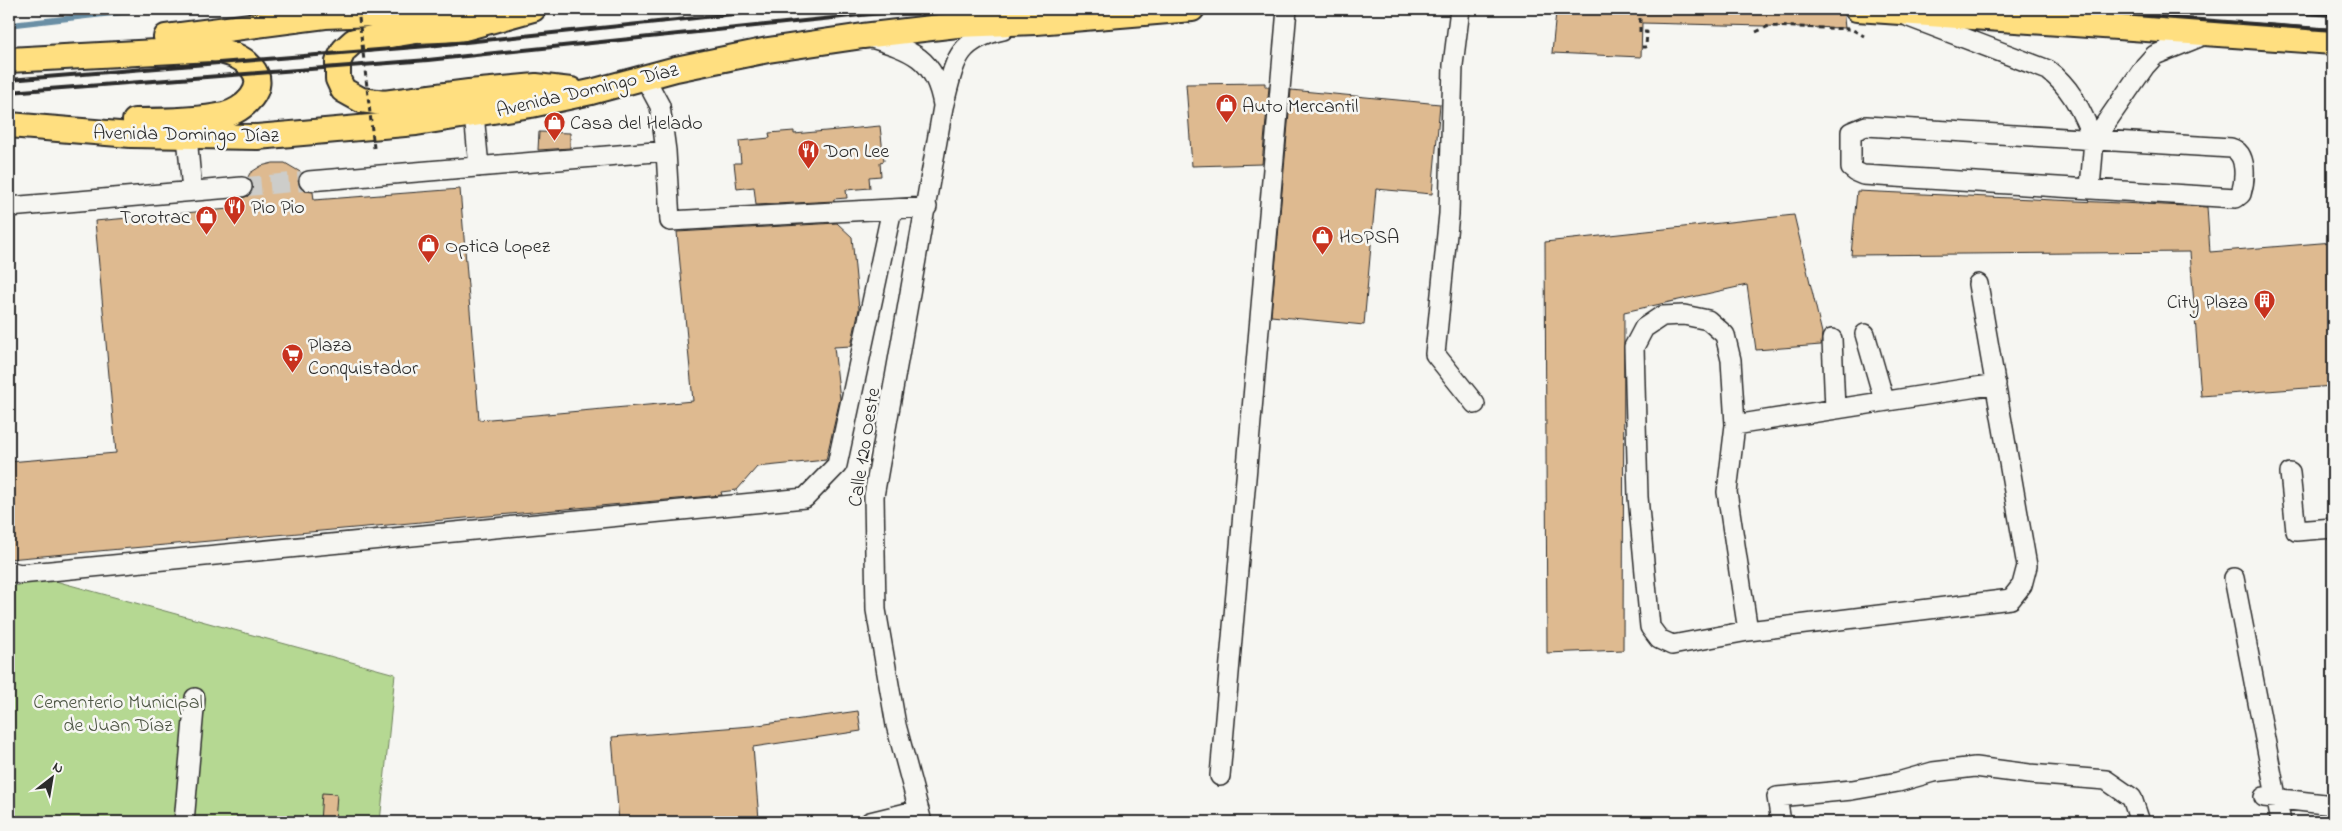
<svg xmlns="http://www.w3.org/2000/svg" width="2342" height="831" font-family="'Indie Flower',sans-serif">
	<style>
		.green { fill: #b5d892; stroke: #70825e }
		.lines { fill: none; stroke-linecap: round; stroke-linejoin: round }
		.stream { stroke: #6b8fa5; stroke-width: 5.5 }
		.building { fill: #deba90; stroke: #2b2b2b }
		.minor-tunnel { stroke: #cdcdca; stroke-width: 19; stroke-dasharray: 19 9; stroke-linecap: butt }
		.minor-casing { stroke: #2b2b2b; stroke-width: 22 }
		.major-casing { stroke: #2b2b2b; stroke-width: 28 }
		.path { stroke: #2b2b2b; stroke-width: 3; stroke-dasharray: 5 4; stroke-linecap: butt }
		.minor { stroke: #f6f6f2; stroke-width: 19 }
		.major { stroke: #ffdf80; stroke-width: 24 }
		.rail { stroke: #2b2b2b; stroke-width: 4 }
		.path-bridge { stroke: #2b2b2b; stroke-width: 3; stroke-dasharray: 5 4; stroke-linecap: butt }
		.labels { text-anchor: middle; stroke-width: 5; stroke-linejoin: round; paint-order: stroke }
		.street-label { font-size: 20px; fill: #2b2b2b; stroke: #f6f6f2 }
		.poi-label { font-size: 20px; fill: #2b2b2b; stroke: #f6f6f2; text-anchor: start }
		.park-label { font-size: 20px; fill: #4e5645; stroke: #f6f6f2 }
	</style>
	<rect width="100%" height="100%" fill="#f6f6f2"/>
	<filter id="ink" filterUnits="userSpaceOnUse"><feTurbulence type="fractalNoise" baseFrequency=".02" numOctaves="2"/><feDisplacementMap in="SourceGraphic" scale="10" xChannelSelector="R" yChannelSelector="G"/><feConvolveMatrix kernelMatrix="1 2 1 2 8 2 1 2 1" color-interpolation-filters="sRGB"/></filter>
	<g filter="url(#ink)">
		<path class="green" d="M48 579 395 674 380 822H9V587Z"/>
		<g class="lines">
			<path class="stream" d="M9 25 150 9"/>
		</g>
		<path class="building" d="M1561 9H1843L1845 28 1642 23 1641 57 1552 53 1556 12H1560Z
			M1265 83V87H1269L1262 164 1192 166 1186 84Z
			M1291 90 1440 104 1432 194 1376 189 1364 325 1271 316Z
			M880 126 884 161 880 162 881 176 869 177 870 188 846 190 847 198 834 199V201L756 205 754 187 737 189 734 163H741L739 141 770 138 769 133 794 131V134Z
			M539 132 570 133V148L538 150Z
			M273 163H285L302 173 298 181 300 187 305 191 313 192 314 200 460 189 479 420 693 401 677 232 837 223 852 237 859 309 851 346 834 347 840 399 826 460 757 467 737 490 721 492 722 495 9 559V462L116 453 95 221 240 208V198L248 196 252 191 253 186 248 177 250 173 261 166Z
			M1857 191 2207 207 2210 252 2333 242V386L2201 396 2190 252 1851 255Z
			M1794 215 1822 333 1821 345 1756 350 1747 285 1624 312 1623 650 1547 653 1545 242Z
			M858 711 861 731 753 747 759 819 718 822H619L612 737 751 726Z
			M322 793 337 794 335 822H320Z"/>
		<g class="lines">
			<path class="minor-tunnel" d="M242 187 309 181"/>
			<defs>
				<path id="minor" d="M1460 9 1453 65 1449 214 1435 354 1475 404
					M1909 17 2048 70C2074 90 2081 112 2094 140
					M868 37C911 50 935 57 943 105
					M645 78 660 106 666 151 670 221 927 207
					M474 114 479 167
					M1866 126 2231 148C2248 153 2245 181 2241 194L2236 198 1863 175 1856 172 1851 168V132Z
					M187 136 192 191
					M309 181 666 151
					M2090 188 2094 140 2145 66 2155 55 2207 34
					M9 207 242 187
					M1865 334 1884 400
					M1832 339 1835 409
					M1735 425 1996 384
					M2290 473 2296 531 2333 528
					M9 571 20 574 805 498 837 465 892 209
					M2234 578 2281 822
					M1748 631 1727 492 1735 425 1731 360 1725 335 1708 320 1684 315 1662 316 1644 328 1634 347 1638 497 1650 627 1659 639 1672 645 1748 631 2011 599 2022 585 2027 566 1978 284
					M1220 776 1287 9
					M2264 797 2333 805
					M184 822 195 698
					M870 822 919 810
					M922 822 896 725 876 610 874 496 943 107C955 63 954 41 1003 30
					M1781 822 1777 797 1852 790 1898 782 1933 772 1975 767 2029 774 2106 780 2132 798 2140 822"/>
				<path id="major" d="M533 9 461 29 416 31 354 41 344 50 338 62V79L343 90 361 100 384 103 469 92 536 86 571 90
					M1857 9 2333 42
					M166 37 325 16 492 9
					M9 60 211 49C226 52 241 55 252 68 269 88 243 111 224 115 201 120 159 121 135 121
					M9 125 131 135 257 137 416 123 531 105 591 92 676 69 768 50 863 36 957 25 1036 22 1192 9"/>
			</defs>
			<use href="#minor" class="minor-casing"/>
			<use href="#major" class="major-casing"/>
			<path class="path" d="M1640 9V32H1647L1646 47H1642
				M1756 32 1769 26 1851 29 1864 36"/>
			<use href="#minor" class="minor"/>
			<use href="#major" class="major"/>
			<path class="rail" d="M2055 9 2333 30
				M2251 9 2333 15
				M9 80 428 46 781 9
				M9 92 428 60 919 9"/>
			<path class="path-bridge" d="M358 9 374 148"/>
		</g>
	</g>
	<defs>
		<symbol id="shop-pin" viewBox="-11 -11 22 30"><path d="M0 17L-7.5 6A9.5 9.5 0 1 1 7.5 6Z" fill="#c8321e" stroke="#f6f6f2"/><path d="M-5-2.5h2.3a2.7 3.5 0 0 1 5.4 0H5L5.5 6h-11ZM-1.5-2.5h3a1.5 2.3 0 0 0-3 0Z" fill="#fff"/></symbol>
		<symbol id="restaurant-pin" viewBox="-11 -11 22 30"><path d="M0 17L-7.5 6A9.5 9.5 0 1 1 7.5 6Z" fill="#c8321e" stroke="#f6f6f2"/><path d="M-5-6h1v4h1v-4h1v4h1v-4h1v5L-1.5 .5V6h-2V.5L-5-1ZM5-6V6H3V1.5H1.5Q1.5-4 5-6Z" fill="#fff"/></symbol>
		<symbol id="building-pin" viewBox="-11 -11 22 30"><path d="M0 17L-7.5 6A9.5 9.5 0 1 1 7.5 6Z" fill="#c8321e" stroke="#f6f6f2"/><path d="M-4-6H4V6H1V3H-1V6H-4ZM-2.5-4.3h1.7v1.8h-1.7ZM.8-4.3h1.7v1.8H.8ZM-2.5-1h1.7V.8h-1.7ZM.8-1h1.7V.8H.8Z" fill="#fff"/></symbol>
		<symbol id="supermarket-pin" viewBox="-11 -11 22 30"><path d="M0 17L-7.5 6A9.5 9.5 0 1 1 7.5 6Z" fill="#c8321e" stroke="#f6f6f2"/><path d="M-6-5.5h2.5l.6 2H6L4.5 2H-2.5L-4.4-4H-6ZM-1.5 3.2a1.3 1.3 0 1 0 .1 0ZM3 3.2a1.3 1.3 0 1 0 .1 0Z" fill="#fff"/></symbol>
	</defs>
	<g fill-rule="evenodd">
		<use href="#shop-pin" x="1214" y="92" width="25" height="34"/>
		<use href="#shop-pin" x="542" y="110" width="25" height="34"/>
		<use href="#restaurant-pin" x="796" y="138" width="25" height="34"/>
		<use href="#restaurant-pin" x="222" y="194" width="25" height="34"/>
		<use href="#shop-pin" x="194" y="204" width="25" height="34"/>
		<use href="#shop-pin" x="1310" y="224" width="25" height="34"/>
		<use href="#shop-pin" x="416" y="232" width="25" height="34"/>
		<use href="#building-pin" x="2252" y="288" width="25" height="34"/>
		<use href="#supermarket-pin" x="280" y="342" width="25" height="34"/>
	</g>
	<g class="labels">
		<g class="street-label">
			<text transform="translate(587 89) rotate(-13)" y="7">Avenida Domingo Díaz</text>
			<text transform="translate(186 133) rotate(1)" y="7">Avenida Domingo Díaz</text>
			<text transform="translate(863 447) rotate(-81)" y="7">Calle 120 Oeste</text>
		</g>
		<g class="poi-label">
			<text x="1242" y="112">Auto Mercantil</text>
			<text x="570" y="129">Casa del Helado</text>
			<text x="824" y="157">Don Lee</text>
			<text x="251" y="213">Pio Pio</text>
			<text x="190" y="223" text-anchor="end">Torotrac</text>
			<text x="1339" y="243">HOPSA</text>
			<text x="445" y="252">Optica Lopez</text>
			<text x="2248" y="308" text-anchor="end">City Plaza</text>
			<text x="308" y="351">Plaza<tspan x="308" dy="23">Conquistador</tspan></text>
		</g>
		<g class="park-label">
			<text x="118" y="708">Cementerio Municipal<tspan x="118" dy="23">de Juan Díaz</tspan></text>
		</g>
	</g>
	<rect width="2342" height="831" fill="none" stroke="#f6f6f2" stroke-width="30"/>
	<rect x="15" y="15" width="2312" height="801" fill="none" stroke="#2b2b2b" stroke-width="2" filter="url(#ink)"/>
	<g transform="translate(52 778) rotate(31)" stroke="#f6f6f2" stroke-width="4" paint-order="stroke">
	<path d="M0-4L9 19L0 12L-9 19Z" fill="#2b2b2b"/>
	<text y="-8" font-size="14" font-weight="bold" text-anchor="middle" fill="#2b2b2b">N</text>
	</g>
</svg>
